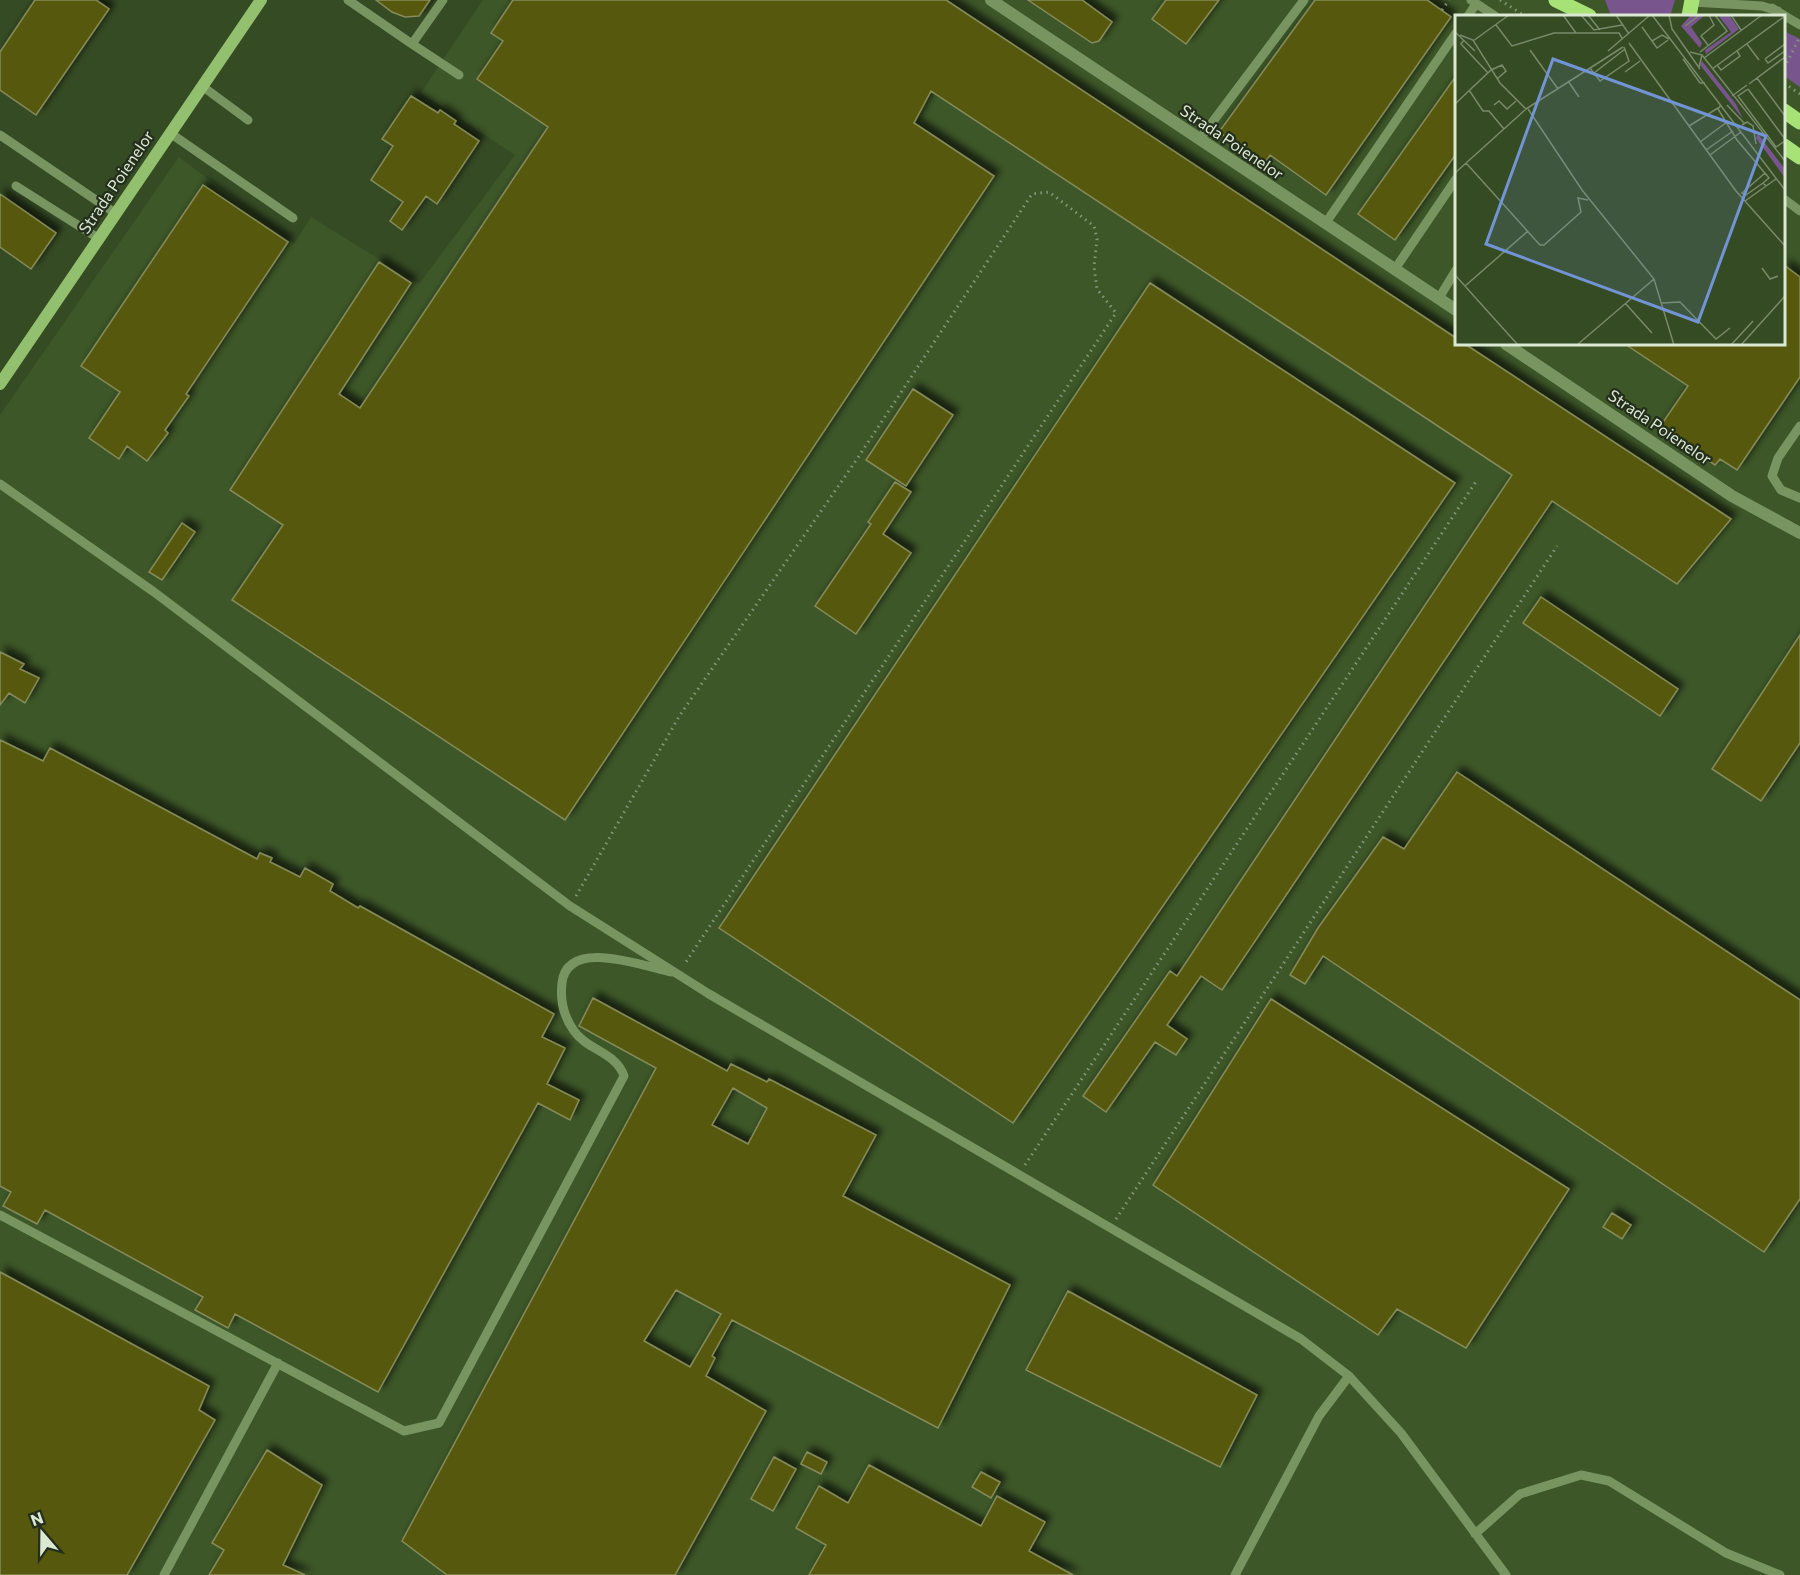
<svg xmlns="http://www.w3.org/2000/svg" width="1800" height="1575" font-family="Commissioner,sans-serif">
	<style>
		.built { fill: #3d5728; fill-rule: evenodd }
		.green { fill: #79558d }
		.building { fill: #55590c; stroke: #878b5b; stroke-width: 1.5; fill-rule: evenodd; filter: url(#shadow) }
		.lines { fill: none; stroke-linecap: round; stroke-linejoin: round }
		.path { stroke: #859778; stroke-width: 3; stroke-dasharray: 1.5 4.5; stroke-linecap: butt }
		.service { stroke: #779461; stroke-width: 9 }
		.tertiary { stroke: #779461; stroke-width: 12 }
		.secondary { stroke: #92c06e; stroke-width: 12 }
		.primary { stroke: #a7e277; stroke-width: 15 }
		.labels { text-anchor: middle; stroke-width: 4.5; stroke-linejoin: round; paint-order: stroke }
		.street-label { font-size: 16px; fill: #dbe9d2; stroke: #242e1c }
		.inset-road { fill: none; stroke: #778a6a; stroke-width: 1.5 }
		.view { fill: #7294d5; fill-opacity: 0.15; stroke: #7294d5; stroke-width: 3 }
		.inset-edge { fill: none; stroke: #dbe9d2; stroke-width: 3 }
	</style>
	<defs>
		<filter id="shadow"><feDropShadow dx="5.5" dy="-5.5" stdDeviation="3" flood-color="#0009"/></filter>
	</defs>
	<rect width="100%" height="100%" fill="#354b24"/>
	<path class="built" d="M483 0H1800V1575H0V415L179 157 294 244 311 217 419 284 515 155 421 93ZM1456 16H1784V344H1456Z"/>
	<path class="green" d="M1605 0H1675L1670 16H1611Z
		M1784 31 1800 39V87L1784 76Z"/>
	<path class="building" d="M35 0H96L109 9 36 115 0 90V52Z
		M376 0H430L419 16 405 17 392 12Z
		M513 0H946L1456 338V344H1465L1731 519 1677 584 1552 501 1222 990 1201 976 1167 1025 1187 1039 1176 1055 1155 1042 1106 1112 1083 1096 1170 971 1177 976 1512 475 931 91 914 123 994 176 565 820 232 600 283 525 230 490 379 262 411 283 339 394 360 408 548 127 477 79 503 41 491 33Z
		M1028 0H1082L1112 22 1099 41 1092 43Z
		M1166 0H1219L1186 44 1152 19Z
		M1315 0H1427L1451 17 1326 195 1270 155 1264 164 1219 132Z
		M1456 76V154L1395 240 1358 214Z
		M411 96 438 113 440 110 456 121 454 124 479 141 437 204 426 196 402 230 390 221 403 202 371 180 393 146 382 139Z
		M203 185 288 242 186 394 189 396 165 430 168 433 147 461 127 446 119 459 89 438 120 392 81 366Z
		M0 194 56 233 31 269 0 247Z
		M1784 265 1800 277V377L1737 470 1720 459 1715 465 1659 428 1688 386 1625 344H1784Z
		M1150 283 1455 483 1013 1123 719 928Z
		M913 389 953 415 906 486 866 460Z
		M895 482 911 492 883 534 911 553 856 634 815 606 871 524 868 522Z
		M182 523 195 532 162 580 149 572Z
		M1541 597 1678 689 1660 716 1523 623Z
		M1800 635V743L1761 801 1712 769Z
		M0 652 24 664 20 669 39 678 25 703 9 693 0 705Z
		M0 740 43 761 50 748 257 859 260 853 272 858 270 862 300 877 305 868 333 884 330 891 358 908 360 906 554 1014 542 1037 565 1048 547 1084 579 1100 570 1120 538 1103 378 1392 235 1314 228 1328 195 1310 203 1297 45 1210 37 1224 3 1206 11 1192 0 1186Z
		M1457 772 1800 1000V1199L1764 1252 1323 956 1305 984 1290 975 1318 928 1383 837 1404 849Z
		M593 998 727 1071 731 1064 767 1082 769 1079 876 1135 843 1196 1010 1285 938 1428 732 1320 712 1356 715 1358 706 1376 766 1411 675 1575H447L402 1541 656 1068 579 1026ZM733 1088 767 1108 748 1144 712 1125ZM676 1290 721 1314 690 1367 644 1341Z
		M1271 999 1569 1189 1466 1348 1397 1309 1378 1335 1153 1185Z
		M1612 1213 1631 1225 1622 1239 1603 1227Z
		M0 1272 209 1386 199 1410 215 1420 127 1575H0Z
		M1068 1291 1257 1395 1220 1467 1026 1370Z
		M267 1450 322 1485 283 1565 305 1575H209L224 1550 212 1543Z
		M807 1452 827 1462 821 1474 801 1464Z
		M774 1457 796 1469 773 1511 751 1499Z
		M869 1465 981 1526 997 1496 1045 1522 1029 1551 1073 1575H809L826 1545 796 1528 819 1486 848 1503Z
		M981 1472 1000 1482 991 1498 972 1487Z"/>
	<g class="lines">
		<path class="path" d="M1500 0 1525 16
			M1442 10 1449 0
			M1784 68 1800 37
			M1784 83 1800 94
			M576 896 680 715 855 462 1032 194 1049 192 1094 226 1097 239 1094 267 1097 289 1116 313 684 965
			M1025 1165 1477 480
			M1116 1219 1557 546"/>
		<path class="service" d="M348 0 412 44 443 0
			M1471 0 1495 16
			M1692 2 1762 6 1778 11
			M1772 8 1800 25
			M1468 16 1476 4
			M412 44 459 75
			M202 86 248 120
			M170 133 293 218
			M0 135 115 213
			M1199 140 1304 0
			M16 186 98 238
			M1784 199 1800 211
			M1325 224 1456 33
			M1395 269 1456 179
			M1439 298 1456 270
			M1800 426 1778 458 1772 476 1781 490 1800 498
			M0 484 154 592 570 906 709 994 1301 1339 1349 1376 1401 1433 1506 1575
			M0 1215 404 1431 439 1423 624 1076C617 1053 587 1050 574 1031 564 1017 560 1000 562 983 567 937 643 966 671 972
			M1475 1534 1520 1494 1581 1475 1609 1481 1726 1553 1780 1575
			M164 1575 278 1363
			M1235 1575 1319 1416 1349 1376"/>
		<path class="tertiary" d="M991 0 1456 310
			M1506 344 1732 496 1800 533"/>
		<path class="secondary" d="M0 384 261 0"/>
		<path class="primary" d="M1556 0 1589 16
			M1689 16 1692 0
			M1784 111 1800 122
			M1784 146 1800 157"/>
	</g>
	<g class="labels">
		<g class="street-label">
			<text transform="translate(1232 142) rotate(34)" y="6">Strada Poienelor</text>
			<text transform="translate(116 182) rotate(-56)" y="6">Strada Poienelor</text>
			<text transform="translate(1660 427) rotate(34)" y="6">Strada Poienelor</text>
		</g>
	</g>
	<g transform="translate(1455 15)">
		<rect width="330" height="330" fill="#354b24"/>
		<path d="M236 0H250L236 12 247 28 245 33 226 11ZM263 0H274L284 14 251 39 250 35 276 17ZM247 46 281 89 288 104 245 50ZM303 119 330 154V163L301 123Z" fill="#79558d"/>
		<path class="inset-road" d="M108 0 121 18M126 0 139 15 167 10M133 0 145 15M161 0 174 19M197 0 330 175M214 0 217 14 245 54M276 0 286 15M41 10 57 31 99 18H164L167 23M230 11 245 0M187 12 197 26 207 20 214 24M0 17 20 36M5 20 18 25 45 68 71 94 168 32M9 25 6 29 33 58M18 26 54 0M197 26 202 33 213 25M174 28 281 176 330 231M292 29 304 45M253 30 246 21 259 10 254 0M75 35 103 74M153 36 195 0M235 37 247 40 244 52M245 37 272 16 260 0M247 40 330 146M249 43 307 0M228 44 245 68H250M310 44 313 48 330 36M310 44 330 29M262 50 266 55 285 41 282 36M135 53 145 66 174 46 169 32M257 54 330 1M170 57 185 46M139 58 170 34M302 63 330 101M113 66 124 82M294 69 330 42M293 74 283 81 321 132 330 126M293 74 330 124M14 75 28 96H34L49 114M277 81 292 70M0 89 36 55 47 50 51 56 42 64M39 90 44 86 52 94 61 86M266 90 263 94 282 125 314 163 308 168 311 171M272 90 289 108M73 94 127 175 199 264 219 330M287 110 292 107 298 111 301 129M234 111 263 93M245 127 272 107M251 135 278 116M255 140 286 117M11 148 85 230H89L126 197 123 183 133 185M0 158 71 94M308 168 291 180 287 178 310 158M290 186 321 164M307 253 315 264 323 261M0 260 63 330M10 271 73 216M170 288 197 318M207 288 225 287 261 324 275 313M122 330 199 264M276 330 298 306M286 330 330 281"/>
		<path class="view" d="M98 44 311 121 243 307 31 229Z"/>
		<rect width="330" height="330" class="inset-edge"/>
	</g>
	<g transform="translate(42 1533) rotate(340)" stroke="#242e1c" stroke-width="4.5" paint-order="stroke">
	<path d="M0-4.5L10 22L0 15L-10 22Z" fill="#dbe9d2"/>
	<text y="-9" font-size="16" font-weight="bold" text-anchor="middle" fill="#dbe9d2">N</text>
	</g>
</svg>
